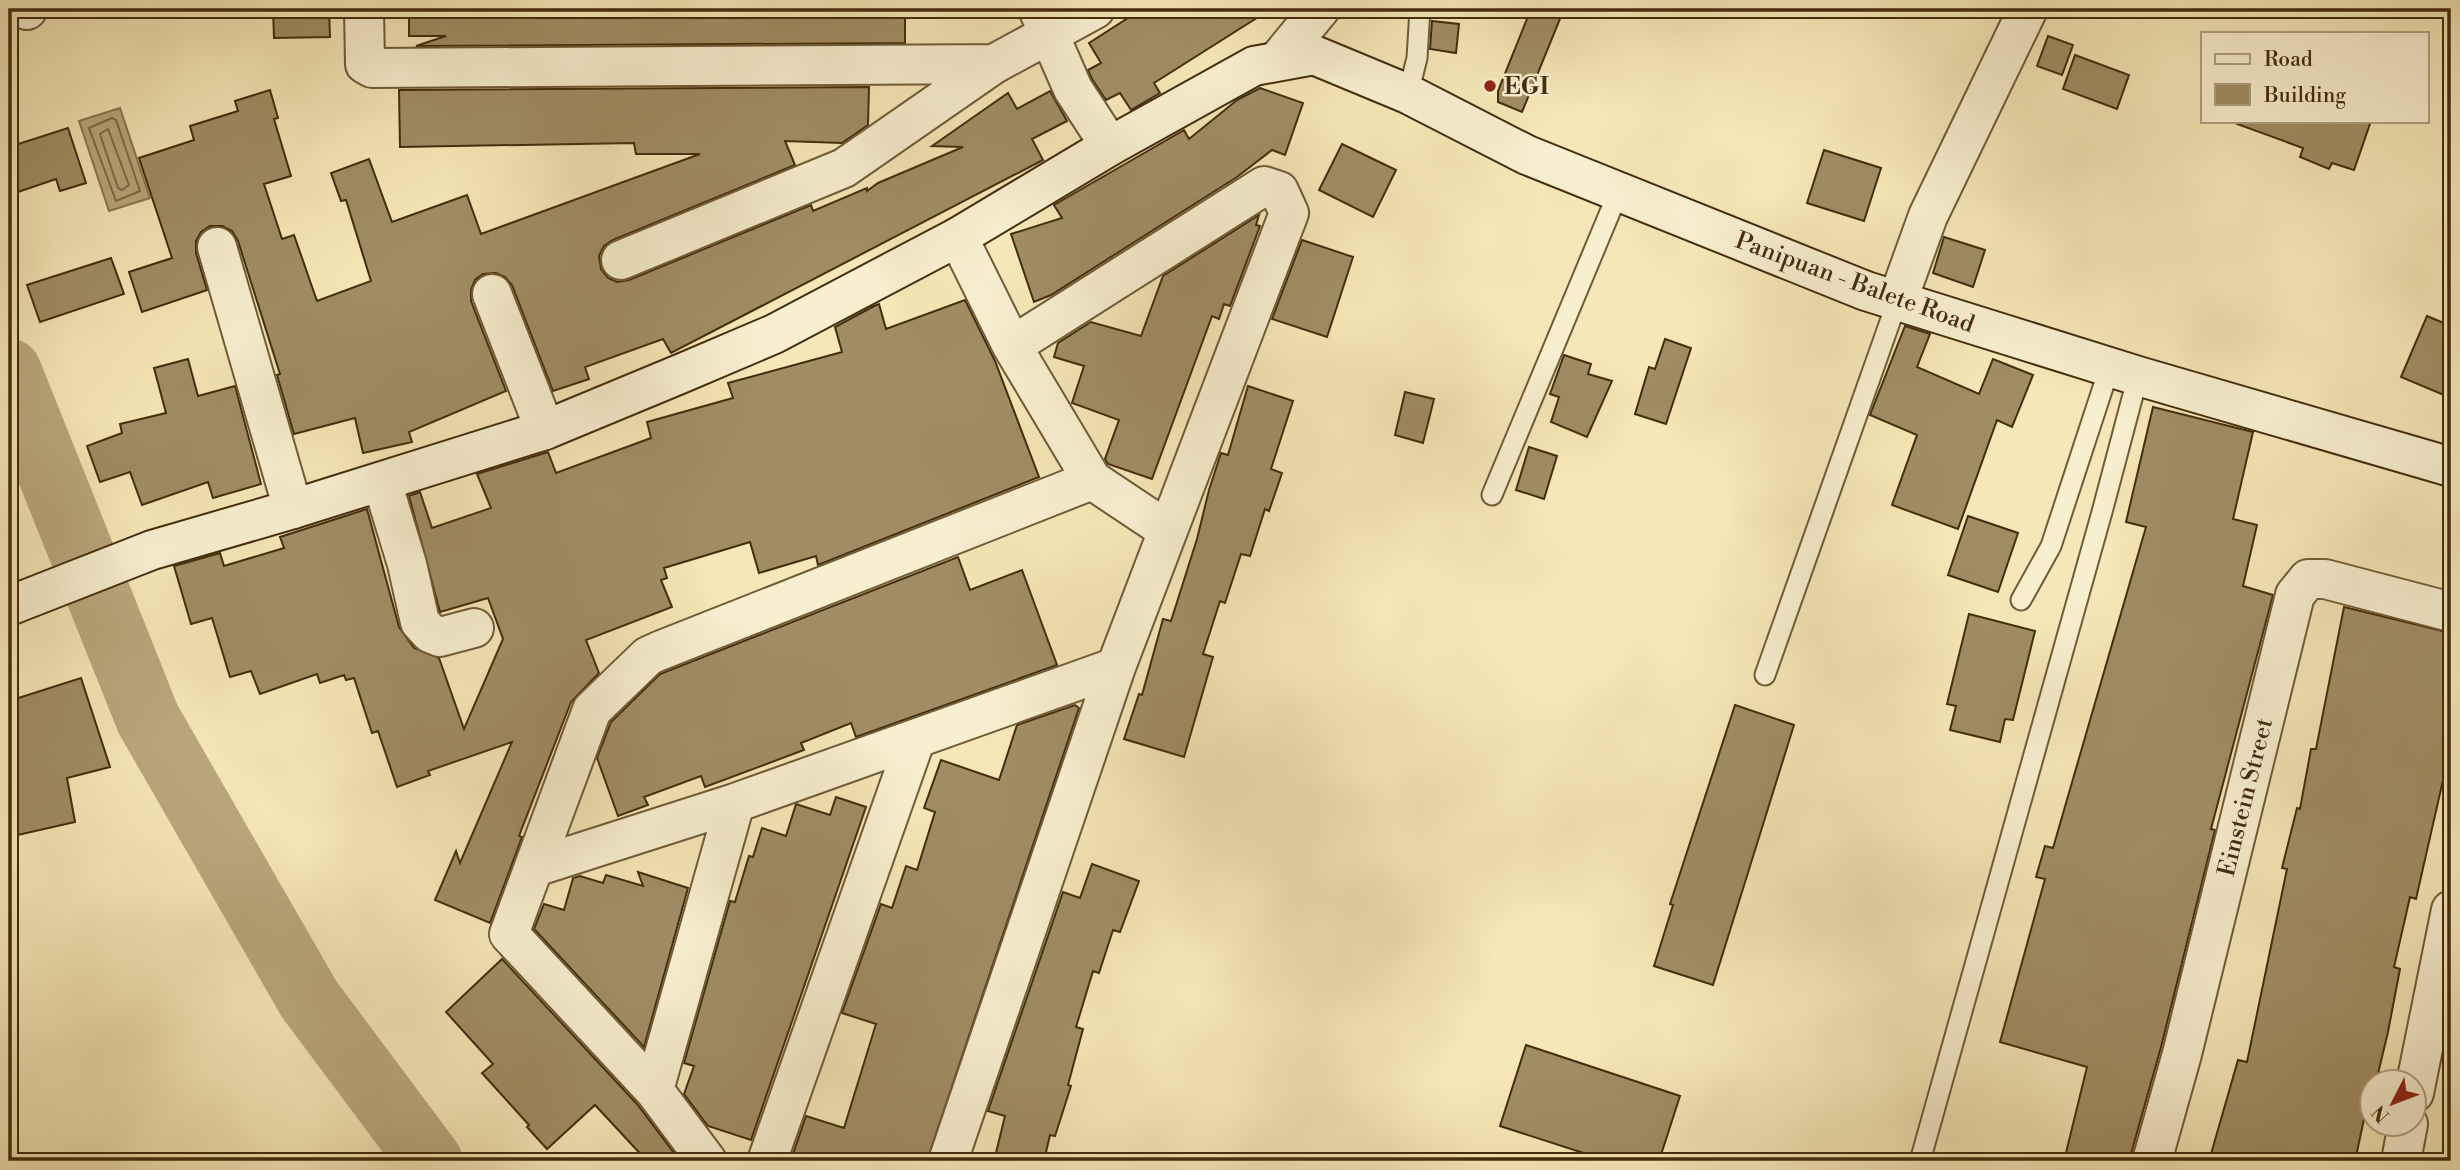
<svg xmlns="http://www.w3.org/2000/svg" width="2460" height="1170" font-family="'Libre Bodoni',serif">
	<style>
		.water { fill: #b9a77d; stroke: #8a7650; stroke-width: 2 }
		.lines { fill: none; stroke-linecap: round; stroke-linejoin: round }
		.shore { stroke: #7e6a44; stroke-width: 2 }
		.river { stroke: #b9a77d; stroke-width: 65 }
		.building { fill: #a08d65; stroke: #442c0c; stroke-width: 2 }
		.service-casing { stroke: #705b37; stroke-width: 23 }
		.minor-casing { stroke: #705b37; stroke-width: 42 }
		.tertiary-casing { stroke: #705b37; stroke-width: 42 }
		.secondary-casing { stroke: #442c0c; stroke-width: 42 }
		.service { stroke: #f8efd0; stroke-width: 19 }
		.minor { stroke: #f8efd0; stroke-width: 38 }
		.tertiary { stroke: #f8efd0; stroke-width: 38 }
		.secondary { stroke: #f8efd0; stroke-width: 38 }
		.poi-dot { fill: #8f2418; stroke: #f8efd0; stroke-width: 2.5 }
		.labels { text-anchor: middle; stroke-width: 5; stroke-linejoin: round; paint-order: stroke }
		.poi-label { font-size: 24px; font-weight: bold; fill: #442c0c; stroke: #f8efd0; text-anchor: start }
		.street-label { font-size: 24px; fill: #442c0c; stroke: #f8efd0 }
	</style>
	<rect width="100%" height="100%" fill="#f5e7b7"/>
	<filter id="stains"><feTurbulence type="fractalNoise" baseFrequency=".00286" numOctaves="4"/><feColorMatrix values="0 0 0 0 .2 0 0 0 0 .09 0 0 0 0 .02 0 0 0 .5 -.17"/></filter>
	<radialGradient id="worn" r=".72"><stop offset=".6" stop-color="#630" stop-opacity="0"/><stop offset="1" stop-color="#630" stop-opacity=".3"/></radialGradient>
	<path class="water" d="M120 108 150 198 109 211 79 121Z"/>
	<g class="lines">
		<path class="shore" d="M112 118 116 120 140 191 116 201 89 128Z
			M108 129 129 185 122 190 118 188 100 134Z"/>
		<path class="river" d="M9 371 148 719 309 999 430 1161"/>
	</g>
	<path class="building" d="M273 9H329L330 37 274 38Z
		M409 9H905V43L416 46 446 36H409Z
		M1142 9H1271L1154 83 1160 93 1131 110 1120 93 1106 100 1092 79 1088 70 1101 63 1089 43Z
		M1531 9H1564L1522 112 1498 102V91Z
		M1432 21 1459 24 1456 53 1430 49Z
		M2048 36 2073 45 2062 75 2037 66Z
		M2075 55 2129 75 2117 109 2063 89Z
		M869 87 868 125 842 143 785 141 795 165 613 240 604 246 599 256 601 269 608 278 617 282 629 280 811 205 813 211 867 188V191L878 183 963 147 932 146 1008 93 1017 109 1050 91 1067 121 1032 139 1043 160 671 353 663 339 585 367 589 379 553 391 512 285 505 277 496 273 483 274 475 280 471 290V301L506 391 409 432 412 442 363 453 355 418 294 434 277 375 280 374 238 241 232 231 222 226H210L201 232 196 241V253L207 290 142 312 129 272 172 258 139 158 194 140 190 126 238 111 235 101 270 90 278 118 274 119 291 176 264 184 282 239 294 235 317 301 371 281 346 200 341 201 331 173 369 159 392 222 467 195 481 234 700 154H636L634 143 400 147 399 90Z
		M1260 88 1303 103 1285 155 1272 150 1237 177 1051 295 1034 302 1011 234 1062 218 1054 205 1184 130 1189 139 1237 100Z
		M2238 121H2371L2354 170 2332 163 2329 169 2300 157 2303 148 2237 124Z
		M68 128 86 183 60 191 56 179 9 195V147Z
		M1342 144 1396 170 1373 217 1319 190Z
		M1824 150 1881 168 1864 221 1807 203Z
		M1259 215 1256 225 1260 226 1230 306 1224 304 1219 319 1212 316 1152 479 1108 464 1105 459 1119 420 1072 403 1084 366 1054 357 1058 343 1091 322 1141 336 1163 276Z
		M1944 237 1985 250 1973 287 1933 273Z
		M1302 240 1353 257 1327 337 1272 319Z
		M111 258 124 294 40 322 27 285Z
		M965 300 995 361 1039 477 818 565 816 556 759 573 750 542 664 568 667 578 661 580 672 607 586 640 599 673 571 702 519 836 522 837 490 923 435 900 456 851 460 863 512 742 428 771 430 775 397 787 378 731 372 733 354 678 346 680 344 675 320 683 317 674 260 694 251 671 230 677 212 618 191 624 174 566 220 553 224 566 284 548 280 537 367 509 399 627 414 648 439 658 464 729 503 639 488 598 440 612 409 496 420 492 432 528 491 508 477 474 548 452 556 473 651 438 647 422 733 398 728 383 842 352 835 327 874 306 879 304 886 329Z
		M2427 316 2451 326V398L2401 377Z
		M1905 326 1930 334 1917 367 1979 394 1993 359 2033 375 2012 427 1997 420 1958 529 1892 505 1917 435 1870 415Z
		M1665 339 1691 348 1666 424 1635 414 1649 367 1655 369Z
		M1564 355 1591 364 1588 374 1612 381 1587 437 1551 422 1559 397 1550 394Z
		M188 359 198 396 235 386 261 484 213 498 208 482 142 505 130 472 100 482 87 446 122 433 120 424 166 413 154 368Z
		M1248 386 1293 401 1271 469 1282 473 1269 511 1265 509 1250 556 1241 554 1225 603 1220 601 1203 654 1213 657 1184 757 1124 739 1139 694 1142 695 1163 619 1171 621 1197 539 1209 490 1221 453 1228 455Z
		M1405 392 1434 399 1423 443 1395 435Z
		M2153 407 2253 432 2233 519 2257 525 2243 586 2273 595 2211 829 2215 830 2161 1047 2129 1161H2064L2087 1067 2000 1042 2045 879 2036 877 2045 846 2053 848 2146 527 2126 522Z
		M1529 447 1557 456 1544 499 1516 490Z
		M1968 516 2018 533 1998 592 1948 575Z
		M958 557 970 590 1022 570 1057 665 856 737 851 723 801 743 804 750 705 787 701 776 644 797 648 805 618 816 597 758 611 722 660 674Z
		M2344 607 2451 633V745L2416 899 2410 897 2394 967 2400 969 2388 1032 2376 1082H2372L2355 1161H2209L2238 1060 2247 1062 2287 869 2282 868 2297 808 2300 809 2311 749H2316Z
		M1969 614 2035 631 2013 720 2005 719 2000 742 1950 730 1956 706 1947 704Z
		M81 678 110 767 67 778 75 822 9 837V701Z
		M1075 705 1079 708 927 1161H817L793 1154 806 1116 844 1128 876 1024 842 1013 881 904 892 908 906 866 917 870 935 812 924 808 941 760 999 780 1017 725Z
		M1735 705 1794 725 1713 985 1654 966 1673 905 1670 904Z
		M836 797 866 807 751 1140 708 1126 684 1094 694 1066 684 1063 730 901 735 902 749 856 753 857 762 828 786 836 796 804 830 815Z
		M1092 864 1139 881 1120 932 1113 930 1099 973 1093 971 1076 1027 1083 1029 1068 1085 1071 1086 1055 1136 1050 1135 1044 1161H994L1005 1116 988 1111 1063 892 1080 898Z
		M638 872 688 888 644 1047 534 929 544 904 564 910 573 878 580 876 603 883 606 875 643 886Z
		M502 959 637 1104 680 1161H647L595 1105 547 1149 527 1127 529 1125 482 1073 493 1064 446 1012Z
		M1526 1045 1680 1096 1659 1161H1608L1500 1126Z"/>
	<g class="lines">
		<defs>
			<path id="service" d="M1408 94 1417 58 1420 9
				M1492 495 1618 193
				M2021 600 2051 546 2110 366
				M1765 675 1897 302
				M1920 1161 2102 512 2138 376"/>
			<path id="minor" d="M27 9V10
				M364 9 365 64 372 68 994 64
				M1038 9 1073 89 1110 146
				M958 237 1012 346 1092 480
				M217 247 293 509
				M621 260 844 168 994 64 1095 9
				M492 294 545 430
				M1897 302 1928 216 2028 9
				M382 482 407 564 420 622 430 633 440 637 474 628
				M535 867 735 803 1116 667
				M654 1090 735 803
				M2414 1093 2451 910
				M707 1161 654 1090 509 934 592 710 648 656 659 651 1092 480 1167 530
				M767 1161 915 741
				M948 1161 1116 667 1289 213 1279 191 1264 186 1012 346
				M2152 1161 2182 1054 2295 595 2308 579H2325L2451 612
				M2401 1161 2408 1124"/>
			<path id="tertiary" d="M1278 60 1320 9"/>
			<path id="secondary" d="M9 606 152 550 293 509 545 430 680 374 774 334 958 237 1110 146 1254 66 1314 55 1408 94 1527 155 1866 291 2138 376 2451 467"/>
		</defs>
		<use href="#service" class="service-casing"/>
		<use href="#minor" class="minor-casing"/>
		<use href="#tertiary" class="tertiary-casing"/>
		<use href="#secondary" class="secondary-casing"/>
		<use href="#service" class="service"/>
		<use href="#minor" class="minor"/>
		<use href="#tertiary" class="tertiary"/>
		<use href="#secondary" class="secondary"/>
	</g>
	<circle class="poi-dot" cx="1490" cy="86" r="7"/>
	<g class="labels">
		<g class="poi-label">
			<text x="1504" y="94">EGI</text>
		</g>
		<g class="street-label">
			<text transform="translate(1855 282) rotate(20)" y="8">Panipuan - Balete Road</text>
			<text transform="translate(2245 797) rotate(-76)" y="8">Einstein Street</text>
		</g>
	</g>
	<rect width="2460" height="1170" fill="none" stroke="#f5e7b7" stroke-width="35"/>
	<rect x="10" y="10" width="2439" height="1149" fill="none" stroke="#442c0c" stroke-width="3.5"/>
	<rect x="18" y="18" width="2425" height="1135" fill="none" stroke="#442c0c" stroke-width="2"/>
	<rect x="2201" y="32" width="228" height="91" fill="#f8efd0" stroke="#b0a182" stroke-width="2"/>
	<rect x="2215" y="54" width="35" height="10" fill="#f8efd0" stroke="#b0a182" stroke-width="2"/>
	<text x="2264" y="66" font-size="21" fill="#442c0c">Road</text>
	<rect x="2215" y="84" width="35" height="21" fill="#a08d65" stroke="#b0a182" stroke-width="2"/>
	<text x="2264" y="102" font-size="21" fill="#442c0c">Building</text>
	<g transform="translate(2393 1103) rotate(228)"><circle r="33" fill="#f8efd0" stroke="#b0a182" stroke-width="2"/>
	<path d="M0-5L12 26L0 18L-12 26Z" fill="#8f2418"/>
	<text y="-10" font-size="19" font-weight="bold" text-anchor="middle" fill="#442c0c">N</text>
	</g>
	<rect width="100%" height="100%" filter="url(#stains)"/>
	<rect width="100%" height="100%" fill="url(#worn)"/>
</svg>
